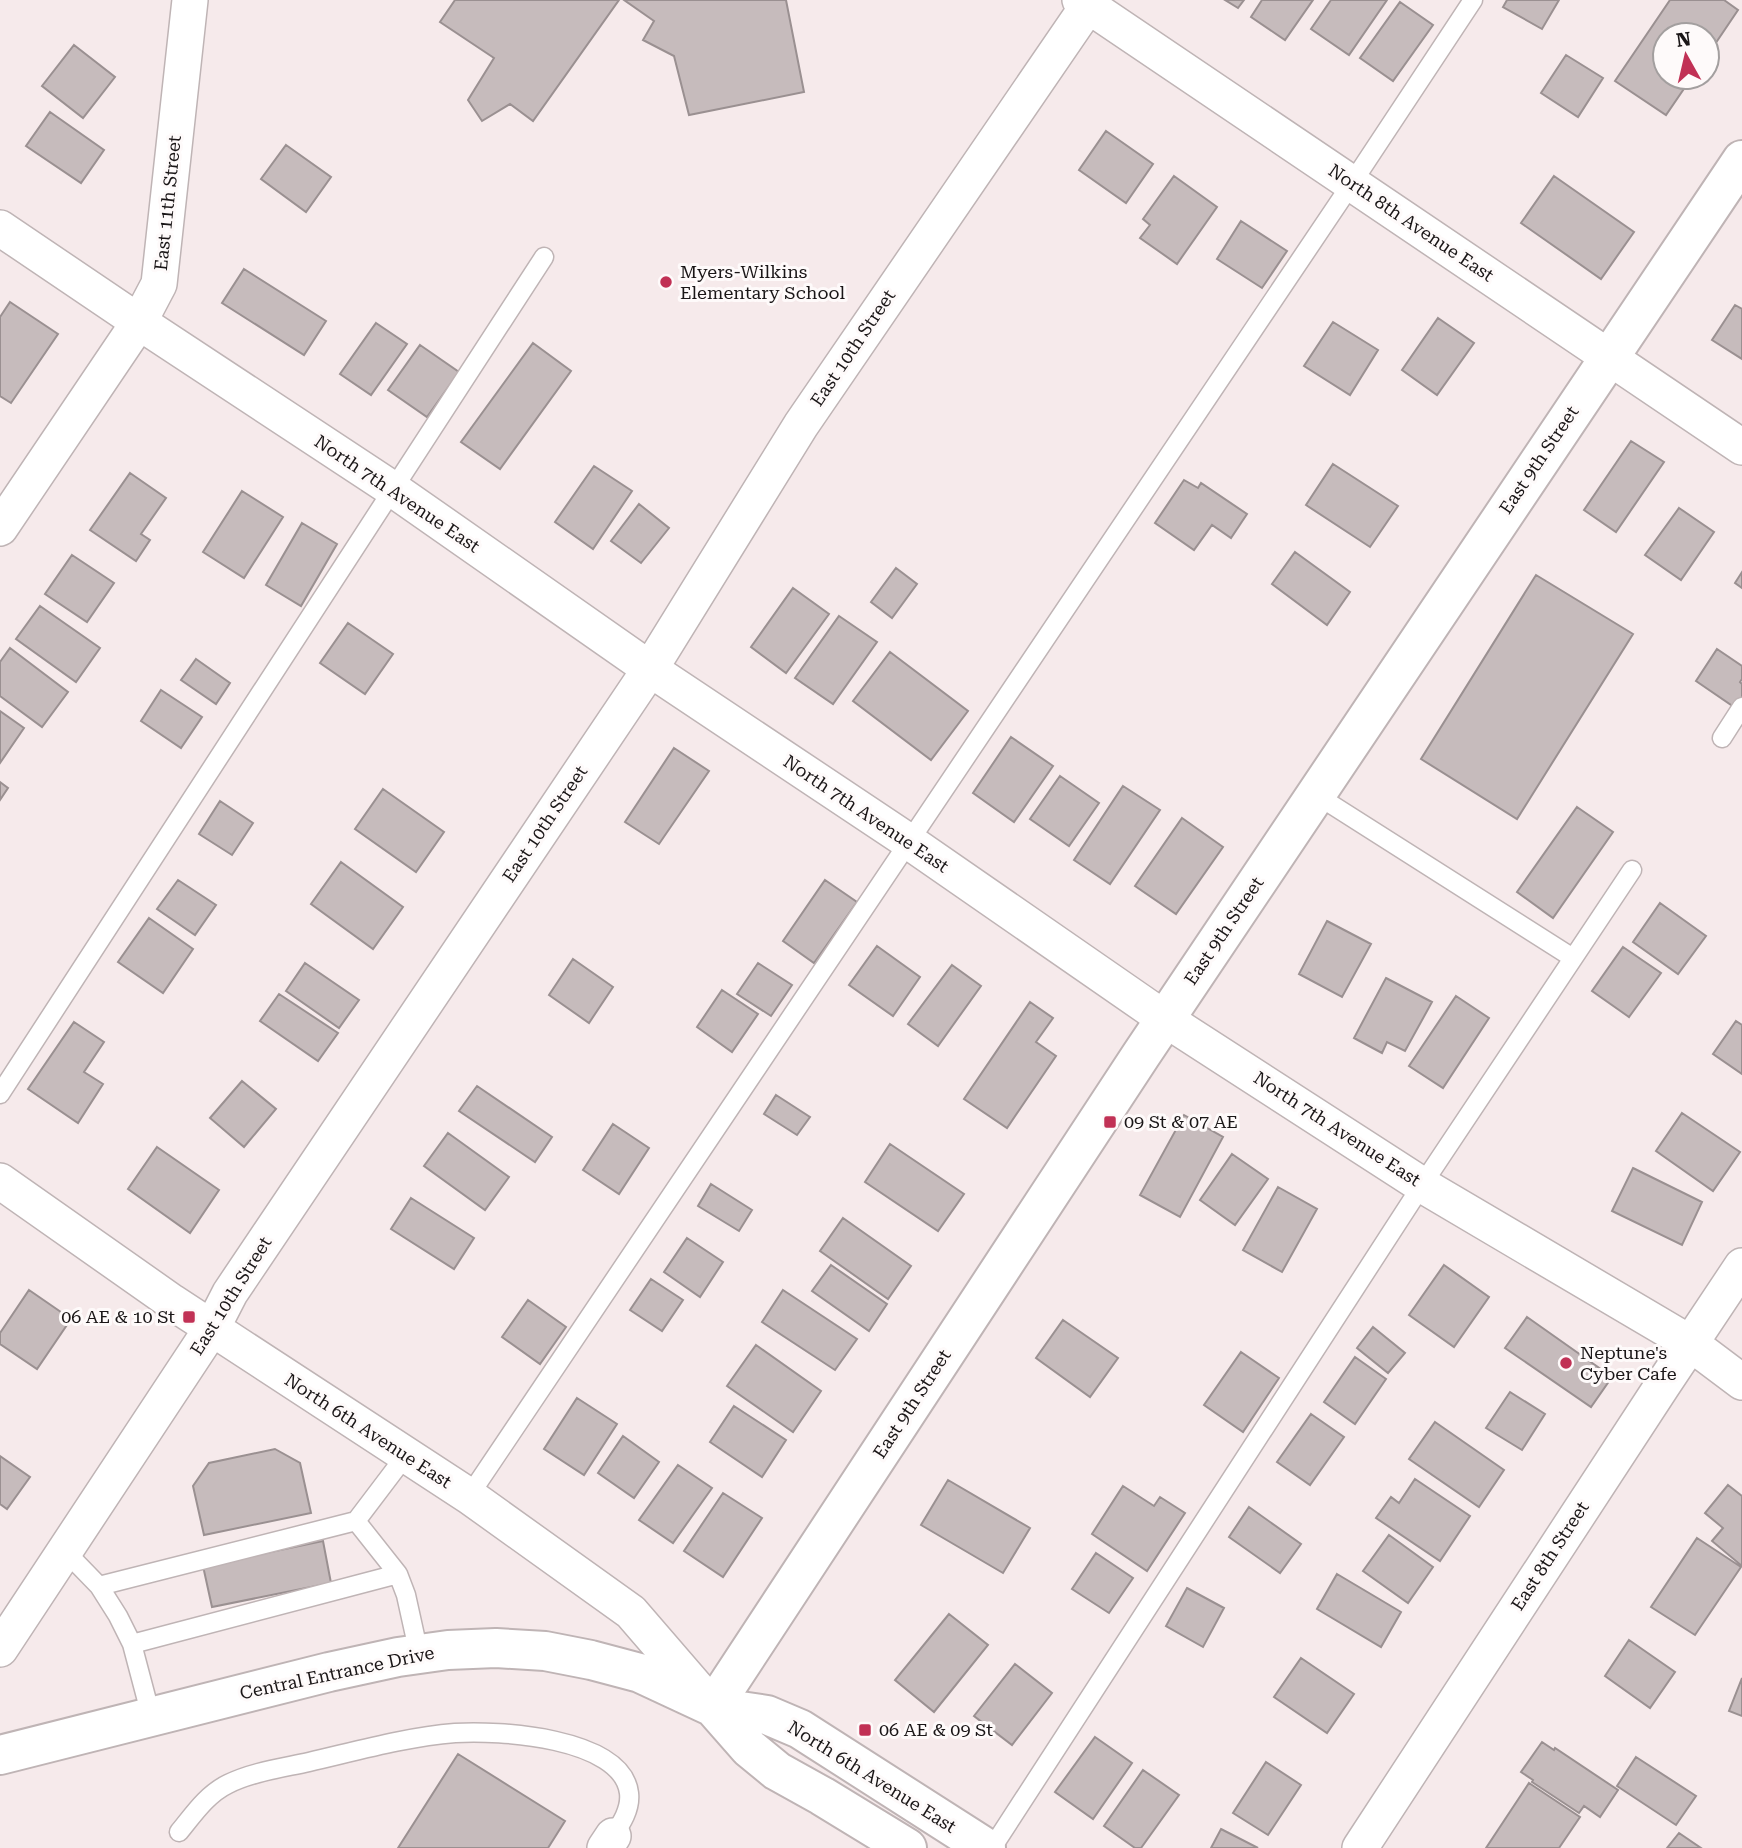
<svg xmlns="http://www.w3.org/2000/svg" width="1742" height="1848" font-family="'Roboto Serif',serif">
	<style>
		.building { fill: #c6bbbc; stroke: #9a9091; stroke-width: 2 }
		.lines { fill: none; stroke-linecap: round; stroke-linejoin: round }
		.lane-casing { stroke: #bfb4b5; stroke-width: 21 }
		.street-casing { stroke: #bfb4b5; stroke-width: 38 }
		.secondary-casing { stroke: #bfb4b5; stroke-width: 42 }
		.lane { stroke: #fff; stroke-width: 18 }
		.street { stroke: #fff; stroke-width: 35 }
		.secondary { stroke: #fff; stroke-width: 38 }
		.poi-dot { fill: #c13155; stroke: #fefafa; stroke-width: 2.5 }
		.labels { text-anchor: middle; stroke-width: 6; stroke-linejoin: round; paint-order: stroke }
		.street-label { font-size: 18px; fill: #1a1617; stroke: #fefafa }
		.poi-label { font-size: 18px; fill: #1a1617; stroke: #fefafa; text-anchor: start }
	</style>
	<rect width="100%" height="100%" fill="#f6eaeb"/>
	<path class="building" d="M455 0H619L533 121 510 104 482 121 468 100 494 58 440 22Z
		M624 0H786L804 92 689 115 674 56 643 40 654 21Z
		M1225 0H1244L1238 8Z
		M1262 0H1313L1285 40 1251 17Z
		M1331 0H1387L1349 55 1311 29Z
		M1507 0H1559L1542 29 1503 7Z
		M1670 0H1724L1738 10 1707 56V35H1665V77H1692L1666 115 1615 81Z
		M1400 2 1433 25 1393 81 1360 58Z
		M74 45 115 77 83 118 42 86Z
		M1566 55 1603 78 1578 117 1541 93Z
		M50 112 104 150 81 183 26 146Z
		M1106 131 1153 164 1126 203 1079 170Z
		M286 145 331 177 306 212 261 179Z
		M1174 176 1217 207 1177 264 1140 238 1150 225 1143 219Z
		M1554 176 1634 232 1601 279 1521 223Z
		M1241 221 1287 251 1262 288 1217 259Z
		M244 269 326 321 304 355 222 303Z
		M10 302 58 334 11 403 0 396V317Z
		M1735 305 1742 309V359L1712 340Z
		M1438 318 1474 343 1437 395 1402 370Z
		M1333 322 1378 350 1350 395 1304 366Z
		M376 323 407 344 371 395 340 374Z
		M533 343 571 371 500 469 461 442Z
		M420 345 459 372 427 417 388 390Z
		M1631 441 1664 462 1616 532 1584 510Z
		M1333 464 1398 506 1370 547 1306 505Z
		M594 466 632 491 593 549 555 522Z
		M130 473 166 498 141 534 150 540 136 561 90 530Z
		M1184 480 1198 488 1201 483 1247 514 1231 538 1212 525 1194 550 1155 523Z
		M242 491 283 517 244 578 203 552Z
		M639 504 669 528 641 563 611 541Z
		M1679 508 1714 532 1681 580 1645 555Z
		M302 523 337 544 301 606 266 585Z
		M1295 552 1350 592 1327 625 1272 584Z
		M72 555 114 583 87 622 45 594Z
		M896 568 917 584 892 618 871 602Z
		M1742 572V588L1735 583Z
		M1536 575 1633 634 1517 819 1421 759Z
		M793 588 829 614 786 673 751 647Z
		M40 606 100 648 76 682 16 639Z
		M839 616 877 642 833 704 795 678Z
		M348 623 393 654 365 694 320 663Z
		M10 648 68 692 42 727 0 696V662Z
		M1717 649 1742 666V679L1740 682 1742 684V701L1737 709 1696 681Z
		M890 652 968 711 931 760 853 701Z
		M196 659 230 683 216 704 181 680Z
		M161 690 202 717 181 748 141 721Z
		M0 711 24 728 0 763Z
		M1011 737 1053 766 1014 822 973 793Z
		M674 748 709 771 659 844 625 822Z
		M1060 776 1099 803 1069 846 1030 819Z
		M0 782 8 788 0 800Z
		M1123 786 1160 810 1110 884 1074 860Z
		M383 789 444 832 416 872 355 829Z
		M220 801 253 823 232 855 199 834Z
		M1577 807 1613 832 1553 918 1517 892Z
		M1182 818 1223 847 1176 914 1135 886Z
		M341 862 403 907 373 949 311 904Z
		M178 880 216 905 195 935 157 909Z
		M825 880 857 902 814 963 783 941Z
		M1660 903 1706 936 1678 974 1633 942Z
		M149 918 193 949 163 993 118 962Z
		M1327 921 1371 944 1342 997 1299 974Z
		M877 946 920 977 893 1016 849 985Z
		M1623 947 1661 973 1629 1017 1592 991Z
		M573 959 613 987 589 1023 549 995Z
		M305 963 359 1000 339 1028 286 991Z
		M758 963 792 985 771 1016 737 994Z
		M952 965 981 986 938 1046 908 1024Z
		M1386 978 1432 1002 1405 1051 1387 1042 1382 1053 1354 1038Z
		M722 990 758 1014 732 1052 697 1027Z
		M279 994 338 1033 318 1061 260 1021Z
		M1456 996 1489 1018 1443 1088 1409 1066Z
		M1030 1002 1053 1018 1036 1042 1056 1056 1007 1128 964 1099Z
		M1736 1021 1742 1025V1074L1713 1054Z
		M74 1022 104 1042 84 1072 103 1084 78 1123 28 1089Z
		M242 1081 276 1109 244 1147 210 1118Z
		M477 1086 552 1137 535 1162 459 1111Z
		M776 1095 810 1117 797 1135 764 1114Z
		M1682 1113 1740 1152 1713 1191 1656 1151Z
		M1184 1115 1223 1137 1180 1217 1140 1195Z
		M613 1124 649 1148 619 1194 583 1170Z
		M448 1133 509 1177 485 1210 424 1166Z
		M890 1144 964 1194 938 1231 865 1182Z
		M157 1147 219 1190 190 1233 128 1189Z
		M1232 1154 1268 1179 1235 1225 1200 1200Z
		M1633 1168 1702 1202 1682 1245 1612 1211Z
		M711 1184 752 1210 739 1231 698 1206Z
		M1278 1187 1317 1209 1282 1272 1243 1250Z
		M411 1198 474 1238 454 1269 391 1229Z
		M843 1218 911 1266 888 1299 820 1251Z
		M687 1238 723 1262 700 1297 664 1272Z
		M831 1265 887 1304 869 1331 812 1291Z
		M1444 1265 1489 1297 1454 1347 1409 1315Z
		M651 1279 683 1300 662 1331 630 1310Z
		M29 1290 71 1319 37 1369 0 1344V1333Z
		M783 1290 857 1339 835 1370 762 1322Z
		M528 1300 566 1327 540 1364 502 1337Z
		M1527 1317 1612 1377 1591 1407 1505 1348Z
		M1063 1320 1118 1358 1090 1397 1036 1358Z
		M1373 1327 1405 1353 1388 1373 1357 1348Z
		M756 1345 821 1391 793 1432 727 1386Z
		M1241 1352 1279 1378 1243 1432 1204 1405Z
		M1355 1357 1386 1379 1355 1424 1324 1402Z
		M1510 1392 1545 1414 1522 1450 1486 1428Z
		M577 1398 617 1424 584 1475 544 1449Z
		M734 1406 786 1440 762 1477 710 1442Z
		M1311 1414 1344 1437 1310 1485 1277 1462Z
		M1435 1422 1504 1470 1479 1507 1409 1459Z
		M623 1436 659 1462 634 1498 598 1473Z
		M275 1449 300 1463 311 1513 204 1535 193 1486 209 1463Z
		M0 1456 30 1477 7 1509 0 1504Z
		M678 1465 712 1488 673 1543 639 1520Z
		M1415 1479 1470 1516 1440 1561 1376 1518 1391 1497 1399 1503Z
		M948 1480 1030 1528 1003 1573 921 1525Z
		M1728 1485 1742 1496V1566L1712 1541 1723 1528 1705 1513Z
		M1123 1486 1154 1506 1160 1497 1185 1513 1147 1571 1092 1534Z
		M723 1493 762 1518 723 1577 684 1551Z
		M1249 1507 1301 1544 1280 1573 1229 1537Z
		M1389 1535 1433 1567 1408 1603 1363 1571Z
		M1697 1538 1741 1567 1695 1635 1651 1607Z
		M323 1541 331 1583 212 1607 203 1566Z
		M1096 1553 1133 1578 1109 1613 1072 1589Z
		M1337 1574 1401 1612 1381 1647 1317 1609Z
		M1187 1588 1224 1608 1203 1647 1166 1626Z
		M949 1614 988 1645 934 1712 895 1680Z
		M1629 1640 1675 1672 1650 1708 1605 1676Z
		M1301 1658 1354 1694 1327 1733 1274 1697Z
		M1015 1664 1052 1693 1012 1745 974 1716Z
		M1742 1678V1716L1729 1711Z
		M1095 1737 1132 1763 1093 1819 1055 1792Z
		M1542 1742 1554 1750 1555 1748 1618 1790 1600 1817 1584 1806 1579 1813 1532 1782 1533 1780 1521 1772Z
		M458 1754 565 1821 548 1848H398Z
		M1636 1757 1696 1796 1676 1825 1617 1786Z
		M1266 1762 1301 1785 1268 1835 1233 1813Z
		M1143 1770 1179 1795 1141 1848H1135L1104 1826Z
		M1529 1783 1580 1817 1559 1848H1486Z
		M1221 1829 1258 1848H1211Z
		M1679 1833 1701 1848H1667Z"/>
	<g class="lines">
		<defs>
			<path id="lane" d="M1722 738 1742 707
				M1315 794 1573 958
				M0 1094 544 257
				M469 1496 1352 183 1473 0
				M356 1521 398 1574
				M65 1551 99 1586 118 1616 132 1644 151 1716
				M99 1586 356 1521 406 1455
				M132 1644 398 1574 406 1595 419 1654
				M179 1832C193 1815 207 1794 228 1784 252 1772 282 1768 309 1762 357 1751 406 1737 455 1733 497 1730 622 1737 629 1793 631 1809 621 1824 613 1836
				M992 1848 1422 1185 1632 870"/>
			<path id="street" d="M1080 0 1742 447
				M0 228 139 322 394 490 650 669 908 841 1165 1019 1422 1185 1690 1343 1742 1382
				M0 528 139 322 159 284 190 0
				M0 1181 172 1302 469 1496 631 1612 713 1707
				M0 1649 212 1328 230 1293 650 669 801 425 1092 0
				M605 1848 613 1836
				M1360 1848 1662 1386 1742 1266"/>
			<path id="secondary" d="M713 1707 1141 1055 1742 160
				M713 1707 749 1748 777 1771 822 1796 907 1848
				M0 1755 329 1672 398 1657 448 1650 496 1648 545 1651 591 1660 640 1673 713 1707 767 1715 800 1729 986 1848"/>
		</defs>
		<use href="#lane" class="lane-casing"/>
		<use href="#street" class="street-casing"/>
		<use href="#secondary" class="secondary-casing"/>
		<use href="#lane" class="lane"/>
		<use href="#street" class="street"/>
		<use href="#secondary" class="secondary"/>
	</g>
	<g class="poi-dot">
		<circle cx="666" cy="282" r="7"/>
		<rect x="1103" y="1115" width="14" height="14" rx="3.5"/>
		<rect x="182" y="1310" width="14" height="14" rx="3.5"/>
		<circle cx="1566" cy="1363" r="7"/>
		<rect x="858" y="1723" width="14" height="14" rx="3.5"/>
	</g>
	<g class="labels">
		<g class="street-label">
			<text transform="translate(168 203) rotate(-84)" y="6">East 11th Street</text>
			<text transform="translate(1411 223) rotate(34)" y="6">North 8th Avenue East</text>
			<text transform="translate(853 348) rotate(-56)" y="6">East 10th Street</text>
			<text transform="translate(1539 460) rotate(-56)" y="6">East 9th Street</text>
			<text transform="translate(397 494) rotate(34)" y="6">North 7th Avenue East</text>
			<text transform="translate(866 814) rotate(34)" y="6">North 7th Avenue East</text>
			<text transform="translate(545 824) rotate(-56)" y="6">East 10th Street</text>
			<text transform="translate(1224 931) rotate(-56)" y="6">East 9th Street</text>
			<text transform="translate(1337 1129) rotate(33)" y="6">North 7th Avenue East</text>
			<text transform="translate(231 1296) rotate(-58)" y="6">East 10th Street</text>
			<text transform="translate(912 1404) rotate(-57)" y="6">East 9th Street</text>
			<text transform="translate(368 1431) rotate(33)" y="6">North 6th Avenue East</text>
			<text transform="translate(1550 1556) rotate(-57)" y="6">East 8th Street</text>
			<text transform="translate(337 1673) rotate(-12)" y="6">Central Entrance Drive</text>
			<text transform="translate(872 1777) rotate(32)" y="6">North 6th Avenue East</text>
		</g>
		<g class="poi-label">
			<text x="680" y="278">Myers-Wilkins<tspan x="680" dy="21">Elementary School</tspan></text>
			<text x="1124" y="1128">09 St &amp; 07 AE</text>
			<text x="175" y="1323" text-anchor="end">06 AE &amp; 10 St</text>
			<text x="1580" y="1359">Neptune's<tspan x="1580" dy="21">Cyber Cafe</tspan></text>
			<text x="879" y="1736">06 AE &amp; 09 St</text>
		</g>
	</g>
	<g transform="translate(1686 56) rotate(352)"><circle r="33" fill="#fefafa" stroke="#a39f9f" stroke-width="2"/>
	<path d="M0-5L12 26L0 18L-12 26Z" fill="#c13155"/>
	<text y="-10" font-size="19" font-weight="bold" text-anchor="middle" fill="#1a1617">N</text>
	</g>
</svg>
